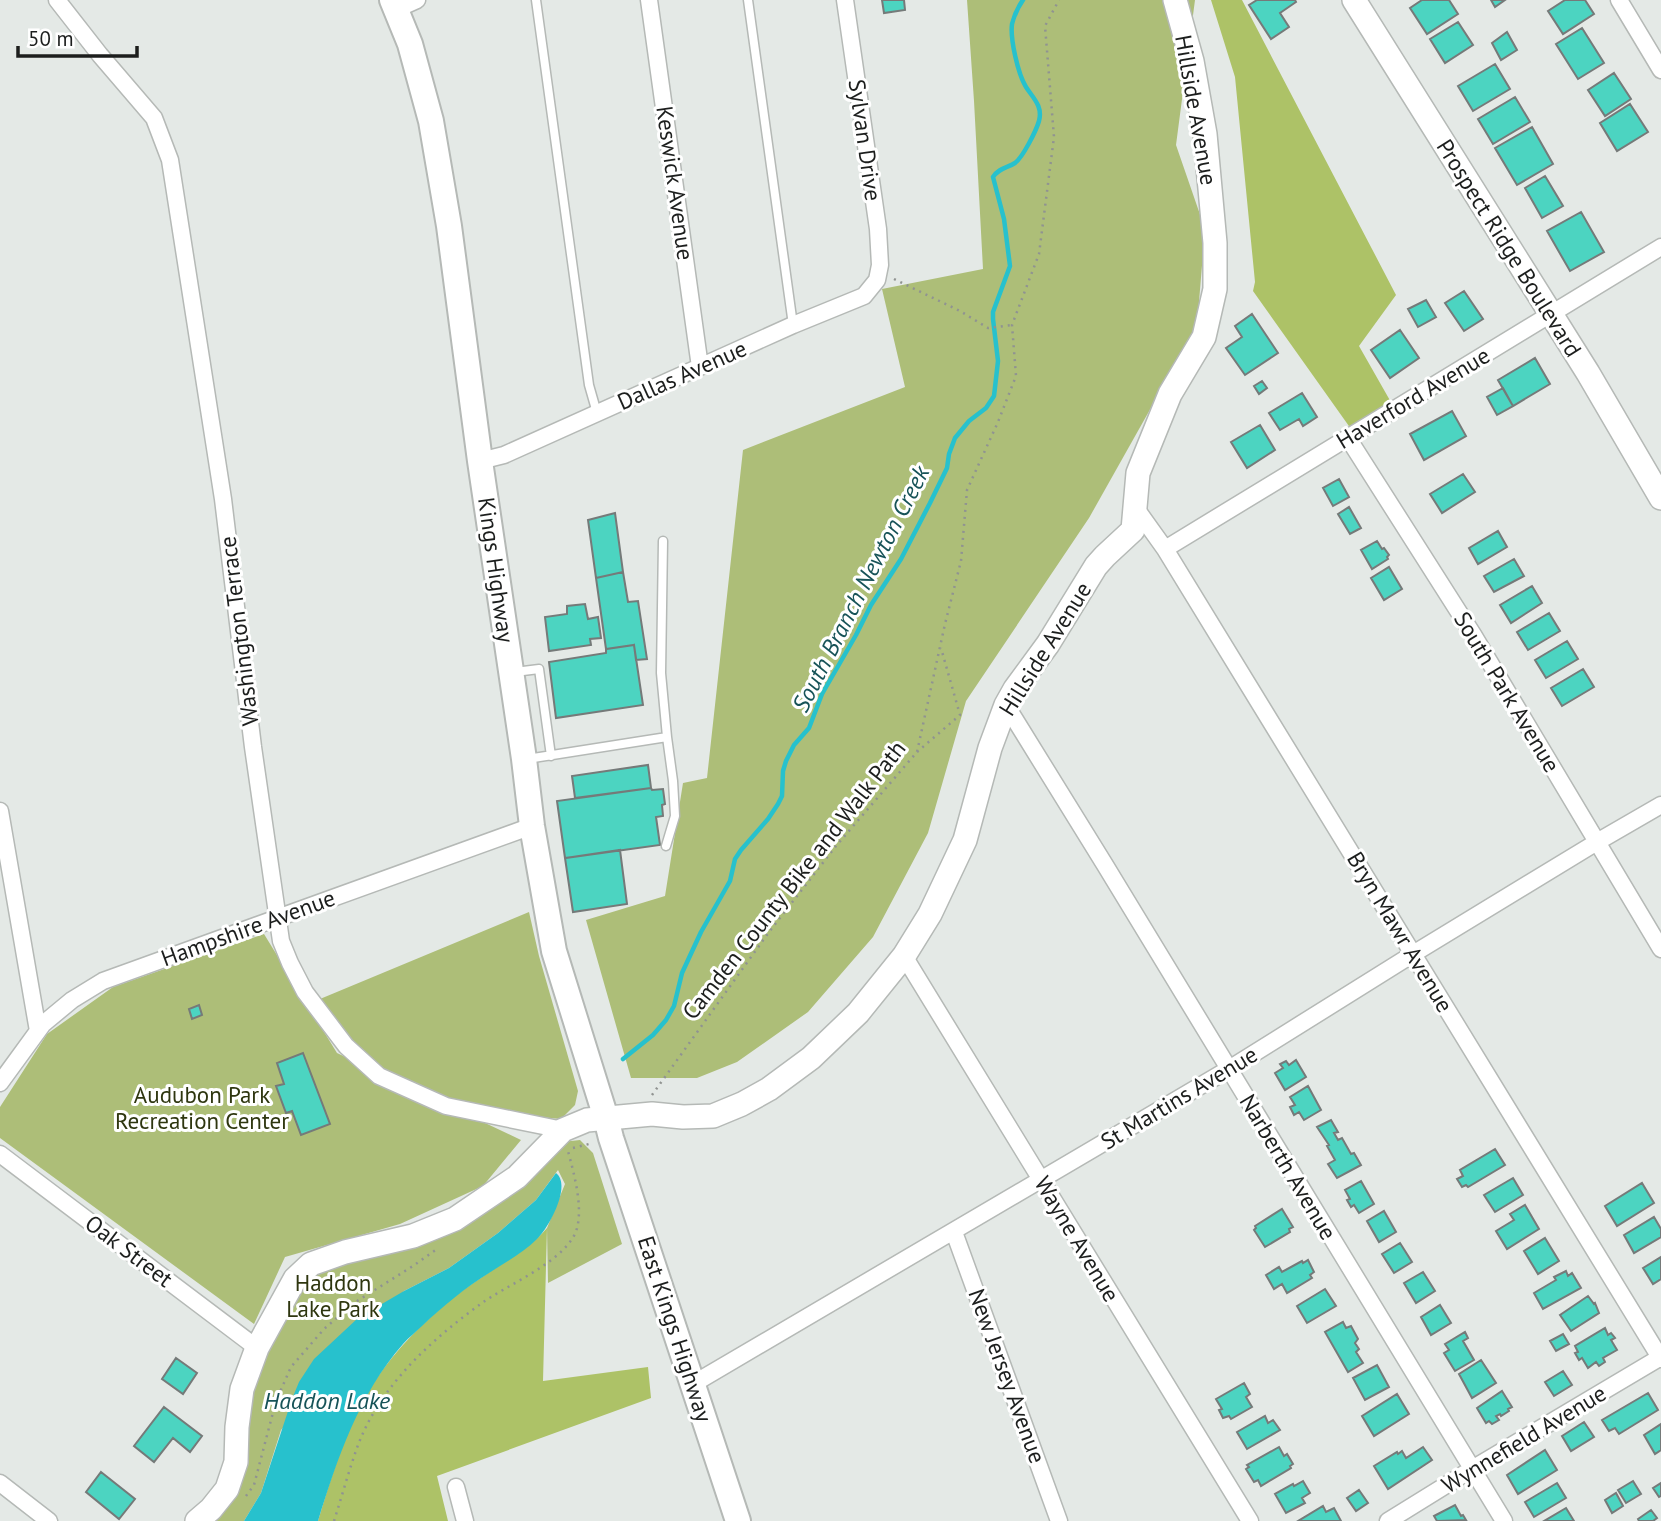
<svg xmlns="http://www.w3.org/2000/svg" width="1661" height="1521" font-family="'PT Sans',sans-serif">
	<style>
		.green { fill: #adbe78 }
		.forest { fill: #adc267 }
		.water { fill: #27c1cd }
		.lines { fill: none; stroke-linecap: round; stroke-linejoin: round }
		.stream { stroke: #27c1cd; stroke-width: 4.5 }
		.building { fill: #4cd4c1; stroke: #757a79; stroke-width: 2 }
		.lane-casing { stroke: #b5b9b6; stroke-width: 11 }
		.street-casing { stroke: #b5b9b6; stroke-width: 19 }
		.secondary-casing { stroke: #b5b9b6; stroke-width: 26 }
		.primary-casing { stroke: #b5b9b6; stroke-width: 28 }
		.path { stroke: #909391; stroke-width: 2.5; stroke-dasharray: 2 5; stroke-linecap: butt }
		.lane { stroke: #fff; stroke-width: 8 }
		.street { stroke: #fff; stroke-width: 16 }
		.secondary { stroke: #fff; stroke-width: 23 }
		.primary { stroke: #fff; stroke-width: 24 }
		.labels { text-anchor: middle; stroke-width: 6; stroke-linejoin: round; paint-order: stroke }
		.street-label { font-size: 23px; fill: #1c1e1d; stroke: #fff }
		.park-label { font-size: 23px; fill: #2e360f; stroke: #fff }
		.water-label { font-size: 24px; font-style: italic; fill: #175358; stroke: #fff }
	</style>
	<rect width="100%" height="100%" fill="#e4e9e6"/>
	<path class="green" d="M967 0H1195L1176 145 1205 229 1197 326 1089 518 966 701 928 833 873 937 808 1012 737 1062 697 1078H631L586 920 665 896 683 783 707 778 743 450 905 387 882 289 983 269 974 101Z
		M529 912 539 956 578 1091 575 1105 561 1119 516 1115 450 1101 383 1070 350 1041 320 999Z
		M264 934 337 1053 521 1140 483 1186 400 1224 285 1257 254 1324 0 1138V1107L47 1034 113 987Z
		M580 1140 593 1153 622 1244 548 1283 547 1228 565 1184 558 1170 536 1200 498 1233 449 1268 404 1291 281 1430 261 1493 244 1521H204L241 1427 264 1355 314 1267 416 1239 562 1142Z"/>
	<path class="forest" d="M1211 0H1242L1396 295 1359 346 1396 411 1356 436 1253 291 1255 282 1235 77Z
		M547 1228 543 1381 648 1367 651 1398 437 1476 448 1521H318C331 1477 345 1432 368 1392 387 1360 413 1332 441 1308 455 1295 472 1284 488 1273 509 1259 530 1248 547 1228Z"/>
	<path class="water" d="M556 1173C572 1185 549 1228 537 1239 523 1253 506 1262 489 1273 465 1288 443 1306 422 1326 416 1332 409 1337 403 1344 359 1394 337 1459 318 1521H244L261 1493 292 1399 299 1382 314 1359 358 1318 404 1291 449 1268 498 1233 536 1200Z"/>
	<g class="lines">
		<path class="stream" d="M623 1059 653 1035 666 1020 674 1006 682 973 701 932 730 881 735 859 741 850 768 819 778 804 782 796 783 771 786 761 794 745 809 728 822 694 856 635 871 605 901 559 930 503 947 468 949 454 955 438 969 421 986 408 994 396 998 361 993 319V312L1010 266 1004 219 993 177C999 168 1007 168 1015 163 1023 157 1036 131 1039 121 1043 106 1033 98 1026 87 1018 74 1010 39 1012 24 1014 16 1018 7 1023 0"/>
	</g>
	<path class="building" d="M882 0H904L905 10 884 13Z
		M1257 0H1295L1296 2 1280 13 1289 27 1271 39 1249 5Z
		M1422 0H1449L1458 14 1427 34 1410 8Z
		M1491 0H1505L1495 7Z
		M1565 0H1585L1594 14 1563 34 1548 11Z
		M1458 22 1473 45 1445 63 1430 39Z
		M1582 28 1604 63 1578 79 1556 44Z
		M1507 32 1517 50 1501 60 1492 43Z
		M1495 64 1510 89 1473 111 1458 86Z
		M1614 73 1631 99 1605 116 1588 90Z
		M1515 97 1530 122 1493 144 1478 119Z
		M1630 104 1648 132 1617 151 1600 123Z
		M1532 127 1553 164 1517 185 1495 148Z
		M1545 176 1563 206 1542 218 1525 188Z
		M1581 212 1604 252 1570 271 1547 231Z
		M1464 291 1483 319 1464 331 1445 303Z
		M1426 300 1436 317 1418 327 1408 309Z
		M1252 314 1278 353 1245 375 1226 348 1242 337 1235 326Z
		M1400 330 1419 358 1390 378 1371 350Z
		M1535 358 1550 384 1513 406 1498 380Z
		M1262 381 1267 388 1259 394 1254 386Z
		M1503 388 1513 406 1497 415 1487 397Z
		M1302 393 1317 417 1303 426 1299 419 1280 430 1269 413Z
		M1452 411 1466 436 1424 460 1410 434Z
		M1260 425 1275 450 1247 468 1231 442Z
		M1463 474 1475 492 1442 513 1430 494Z
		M1339 479 1349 497 1333 506 1323 488Z
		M1349 507 1361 528 1350 534 1338 514Z
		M615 513 623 572 596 578 588 520Z
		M1498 531 1507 547 1478 564 1469 548Z
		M1377 541 1382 549 1384 548 1389 555 1387 557 1388 559 1372 569 1361 550Z
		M1514 559 1524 576 1494 592 1484 576Z
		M1389 567 1402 589 1384 600 1371 578Z
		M623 572 628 602 638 601 647 659 636 660 634 645 606 649 596 578Z
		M1532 586 1542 603 1511 623 1500 605Z
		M585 604 588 619 598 617 601 638 590 639 591 645 549 651 545 617 567 614V606Z
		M1549 613 1560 631 1528 650 1517 632Z
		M1567 641 1578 659 1546 678 1535 660Z
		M634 645 643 705 556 718 549 662 606 653V649Z
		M1583 669 1594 687 1562 706 1551 688Z
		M648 765 651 788 575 798 572 776Z
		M651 788 652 790 663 789 665 804 662 805 663 816 656 817 660 845 565 858 557 801Z
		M620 850 627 904 573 912 565 858Z
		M199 1005 202 1015 192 1019 189 1009Z
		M303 1053 330 1124 301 1135 292 1111 286 1113 276 1086 284 1084 277 1063Z
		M1296 1060 1306 1077 1285 1090 1275 1073 1283 1068 1280 1064 1286 1061 1289 1065Z
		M1308 1086 1321 1110 1304 1120 1299 1112 1294 1115 1290 1107 1295 1105 1290 1097Z
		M1331 1120 1338 1132 1334 1133 1338 1140 1342 1138 1351 1154 1354 1153 1361 1165 1337 1178 1328 1164 1335 1160 1327 1146 1329 1145 1317 1127Z
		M1495 1149 1505 1165 1468 1187 1466 1185 1462 1187 1457 1179 1463 1176 1460 1170Z
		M1513 1178 1523 1195 1495 1212 1484 1195Z
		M1361 1181 1374 1204 1359 1213 1354 1205 1351 1207 1347 1200 1350 1199 1345 1190Z
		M1642 1183 1654 1203 1617 1226 1605 1206Z
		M1525 1205 1539 1229 1507 1249 1496 1231 1514 1220 1510 1214Z
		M1282 1209 1293 1227 1289 1229 1290 1232 1265 1247 1254 1230 1256 1228 1255 1226Z
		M1384 1211 1396 1232 1379 1242 1367 1221Z
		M1654 1217 1661 1229V1237L1634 1253 1624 1235Z
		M1545 1238 1559 1261 1538 1274 1524 1251Z
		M1400 1243 1412 1262 1394 1273 1382 1254Z
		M1661 1257V1279L1653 1284 1643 1268Z
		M1308 1260 1314 1272 1310 1275 1312 1278 1287 1293 1282 1284 1274 1289 1266 1275 1279 1267 1282 1272 1302 1261 1303 1263Z
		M1566 1271 1568 1276 1572 1273 1581 1288 1543 1309 1534 1293 1556 1280 1554 1277Z
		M1423 1272 1435 1291 1416 1303 1404 1283Z
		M1325 1289 1336 1306 1307 1323 1297 1306Z
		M1588 1296 1594 1304 1595 1303 1599 1313 1571 1331 1560 1315Z
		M1440 1305 1451 1323 1431 1335 1421 1317Z
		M1343 1322 1346 1328 1351 1326 1358 1339 1355 1343 1359 1349 1356 1352 1363 1363 1348 1372 1325 1332Z
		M1605 1328 1608 1335 1611 1333 1615 1338 1611 1340 1617 1350 1603 1358 1605 1362 1599 1366 1596 1362 1588 1368 1582 1358 1579 1360 1575 1353 1578 1352 1575 1346Z
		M1465 1332 1468 1338 1463 1341 1474 1360 1455 1371 1444 1353 1449 1350 1445 1344Z
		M1563 1334 1569 1344 1556 1351 1550 1341Z
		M176 1358 197 1373 183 1394 162 1379Z
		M1481 1360 1496 1383 1472 1398 1459 1374Z
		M1377 1365 1389 1387 1365 1400 1353 1378Z
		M1563 1371 1572 1385 1554 1396 1545 1382Z
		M1244 1383 1250 1394 1246 1397 1252 1407 1231 1419 1229 1416 1223 1418 1219 1410 1222 1409 1216 1399Z
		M1502 1391 1512 1407 1508 1409 1509 1411 1501 1416 1500 1414 1496 1416 1499 1420 1492 1424 1489 1421 1486 1423 1477 1408Z
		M1648 1393 1658 1410 1619 1434 1615 1428 1609 1431 1602 1420Z
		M1397 1394 1409 1414 1374 1436 1362 1416Z
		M164 1407 202 1436 190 1452 173 1438 154 1462 134 1446Z
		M1265 1416 1268 1423 1273 1420 1280 1430 1247 1449 1237 1432Z
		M1584 1422 1594 1437 1571 1451 1562 1436Z
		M1661 1424V1450L1655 1454 1644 1435Z
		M1279 1447 1284 1456 1287 1454 1293 1464 1290 1466 1291 1468 1261 1486 1258 1480 1254 1482 1246 1469 1249 1467 1247 1465Z
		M1423 1447 1432 1460 1388 1489 1374 1466 1397 1452 1398 1454 1402 1451 1406 1458Z
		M1545 1450 1557 1470 1518 1494 1507 1475Z
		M101 1472 135 1499 119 1519 86 1492Z
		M1303 1481 1310 1493 1302 1498 1305 1503 1286 1513 1275 1494 1293 1484 1294 1486Z
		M1633 1481 1641 1494 1626 1503 1618 1490Z
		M1557 1483 1566 1498 1534 1517 1525 1502Z
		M1661 1483V1496L1659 1497 1653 1488Z
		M1359 1490 1368 1503 1356 1511 1347 1498Z
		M1616 1493 1623 1506 1612 1513 1605 1500Z
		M1455 1505 1461 1516 1463 1515 1466 1520 1437 1521 1434 1516Z
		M1323 1506 1326 1512 1334 1508 1341 1521H1298Z
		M1566 1508 1574 1521H1544Z
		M1651 1510 1657 1518 1653 1521H1639L1638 1519Z"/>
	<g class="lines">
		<defs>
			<path id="lane" d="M536 0 589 385 597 413
				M748 0 793 325
				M515 672 539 669 551 756
				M527 759 667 737 661 673 663 541
				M666 846 675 816 673 781 667 737"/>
			<path id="street" d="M57 0 100 55 154 118 170 160 223 499 253 747 281 941 290 963 305 992 346 1046 379 1076 446 1106 563 1130
				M649 0 700 367
				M1619 0 1661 70
				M397 9 417 0
				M1348 438 1474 636 1661 949
				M480 461 504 455 793 325 864 296 877 280 880 265 878 229 845 0
				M1135 507 1165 549 1661 1359
				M1165 549 1661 247
				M1006 705 1105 865 1504 1521
				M0 811 38 1031
				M904 956 1250 1521
				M0 1083 43 1024 72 1000 103 981 532 826
				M0 1154 257 1348
				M954 1232 1059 1521
				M693 1384 1229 1069 1413 954 1597 842 1661 805
				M0 1483 49 1521
				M456 1487 465 1521
				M1388 1521 1472 1469 1661 1357"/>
			<path id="secondary" d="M1354 0 1588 373 1661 498
				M197 1521 211 1509 227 1489 236 1462 237 1427 242 1389 257 1348 295 1279 311 1264 345 1252 413 1236 455 1219 517 1177 563 1130 587 1120 652 1114 683 1117 713 1116 742 1104 769 1089 811 1058 858 1013 904 956 930 914 965 840 990 748 1006 705 1015 689 1048 644 1096 566 1105 556 1133 530 1138 473 1170 394 1204 337 1215 289V243L1205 134 1192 61 1175 0"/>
			<path id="primary" d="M392 0 410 44 431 121 449 226 480 461 524 759 532 826 554 951 606 1118 611 1138 738 1521"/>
		</defs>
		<use href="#lane" class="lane-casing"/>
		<use href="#street" class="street-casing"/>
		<use href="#secondary" class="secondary-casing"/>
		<use href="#primary" class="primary-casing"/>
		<path class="path" d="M894 279 960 311 988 328 1012 325
			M917 752 960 715 941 648
			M652 1095 769 932 836 846 917 752 945 624 961 561 967 490 998 422 1016 376 1012 325 1039 254 1054 137 1045 26 1059 0
			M573 1148 593 1143
			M246 1496 254 1485 276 1401 291 1367 324 1329 354 1303 413 1266 437 1249
			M334 1521C342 1496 349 1470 358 1445 381 1385 431 1340 482 1303 509 1284 554 1266 572 1239 587 1218 574 1174 568 1151"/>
		<use href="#lane" class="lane"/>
		<use href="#street" class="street"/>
		<use href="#secondary" class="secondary"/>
		<use href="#primary" class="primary"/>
	</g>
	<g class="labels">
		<g class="street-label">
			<text transform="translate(1196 110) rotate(80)" y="8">Hillside Avenue</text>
			<text transform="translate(865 140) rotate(82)" y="8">Sylvan Drive</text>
			<text transform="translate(675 183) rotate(82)" y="8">Keswick Avenue</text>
			<text transform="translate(1509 248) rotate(58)" y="8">Prospect Ridge Boulevard</text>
			<text transform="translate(682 375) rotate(-24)" y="8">Dallas Avenue</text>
			<text transform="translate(1413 398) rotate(-31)" y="8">Haverford Avenue</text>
			<text transform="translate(496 570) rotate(82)" y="8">Kings Highway</text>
			<text transform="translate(239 631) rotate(-97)" y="8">Washington Terrace</text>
			<text transform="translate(1045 649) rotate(-58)" y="8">Hillside Avenue</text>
			<text transform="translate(1507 692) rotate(59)" y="8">South Park Avenue</text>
			<text transform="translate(794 880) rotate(-52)" y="8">Camden County Bike and Walk Path</text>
			<text transform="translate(248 928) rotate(-20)" y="8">Hampshire Avenue</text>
			<text transform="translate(1400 932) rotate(59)" y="8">Bryn Mawr Avenue</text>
			<text transform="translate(1179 1098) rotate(-31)" y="8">St Martins Avenue</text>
			<text transform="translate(1288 1167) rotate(59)" y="8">Narberth Avenue</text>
			<text transform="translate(1077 1239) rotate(59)" y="8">Wayne Avenue</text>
			<text transform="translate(129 1251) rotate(37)" y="8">Oak Street</text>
			<text transform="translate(675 1329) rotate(72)" y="8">East Kings Highway</text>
			<text transform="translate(1007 1376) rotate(70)" y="8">New Jersey Avenue</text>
			<text transform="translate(1524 1439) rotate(-31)" y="8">Wynnefield Avenue</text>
		</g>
		<g class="park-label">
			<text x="202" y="1103">Audubon Park<tspan x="202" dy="26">Recreation Center</tspan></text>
			<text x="333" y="1291">Haddon<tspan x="333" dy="26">Lake Park</tspan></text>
		</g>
		<g class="water-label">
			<text transform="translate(861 589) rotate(-63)" y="8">South Branch Newton Creek</text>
			<text x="327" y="1409">Haddon Lake</text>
		</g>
	</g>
	<path d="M18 46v10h119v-10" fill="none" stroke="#1c1e1d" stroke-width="3.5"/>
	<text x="28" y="46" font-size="21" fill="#1c1e1d" stroke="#ffffff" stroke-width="5" paint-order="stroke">50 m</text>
</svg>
